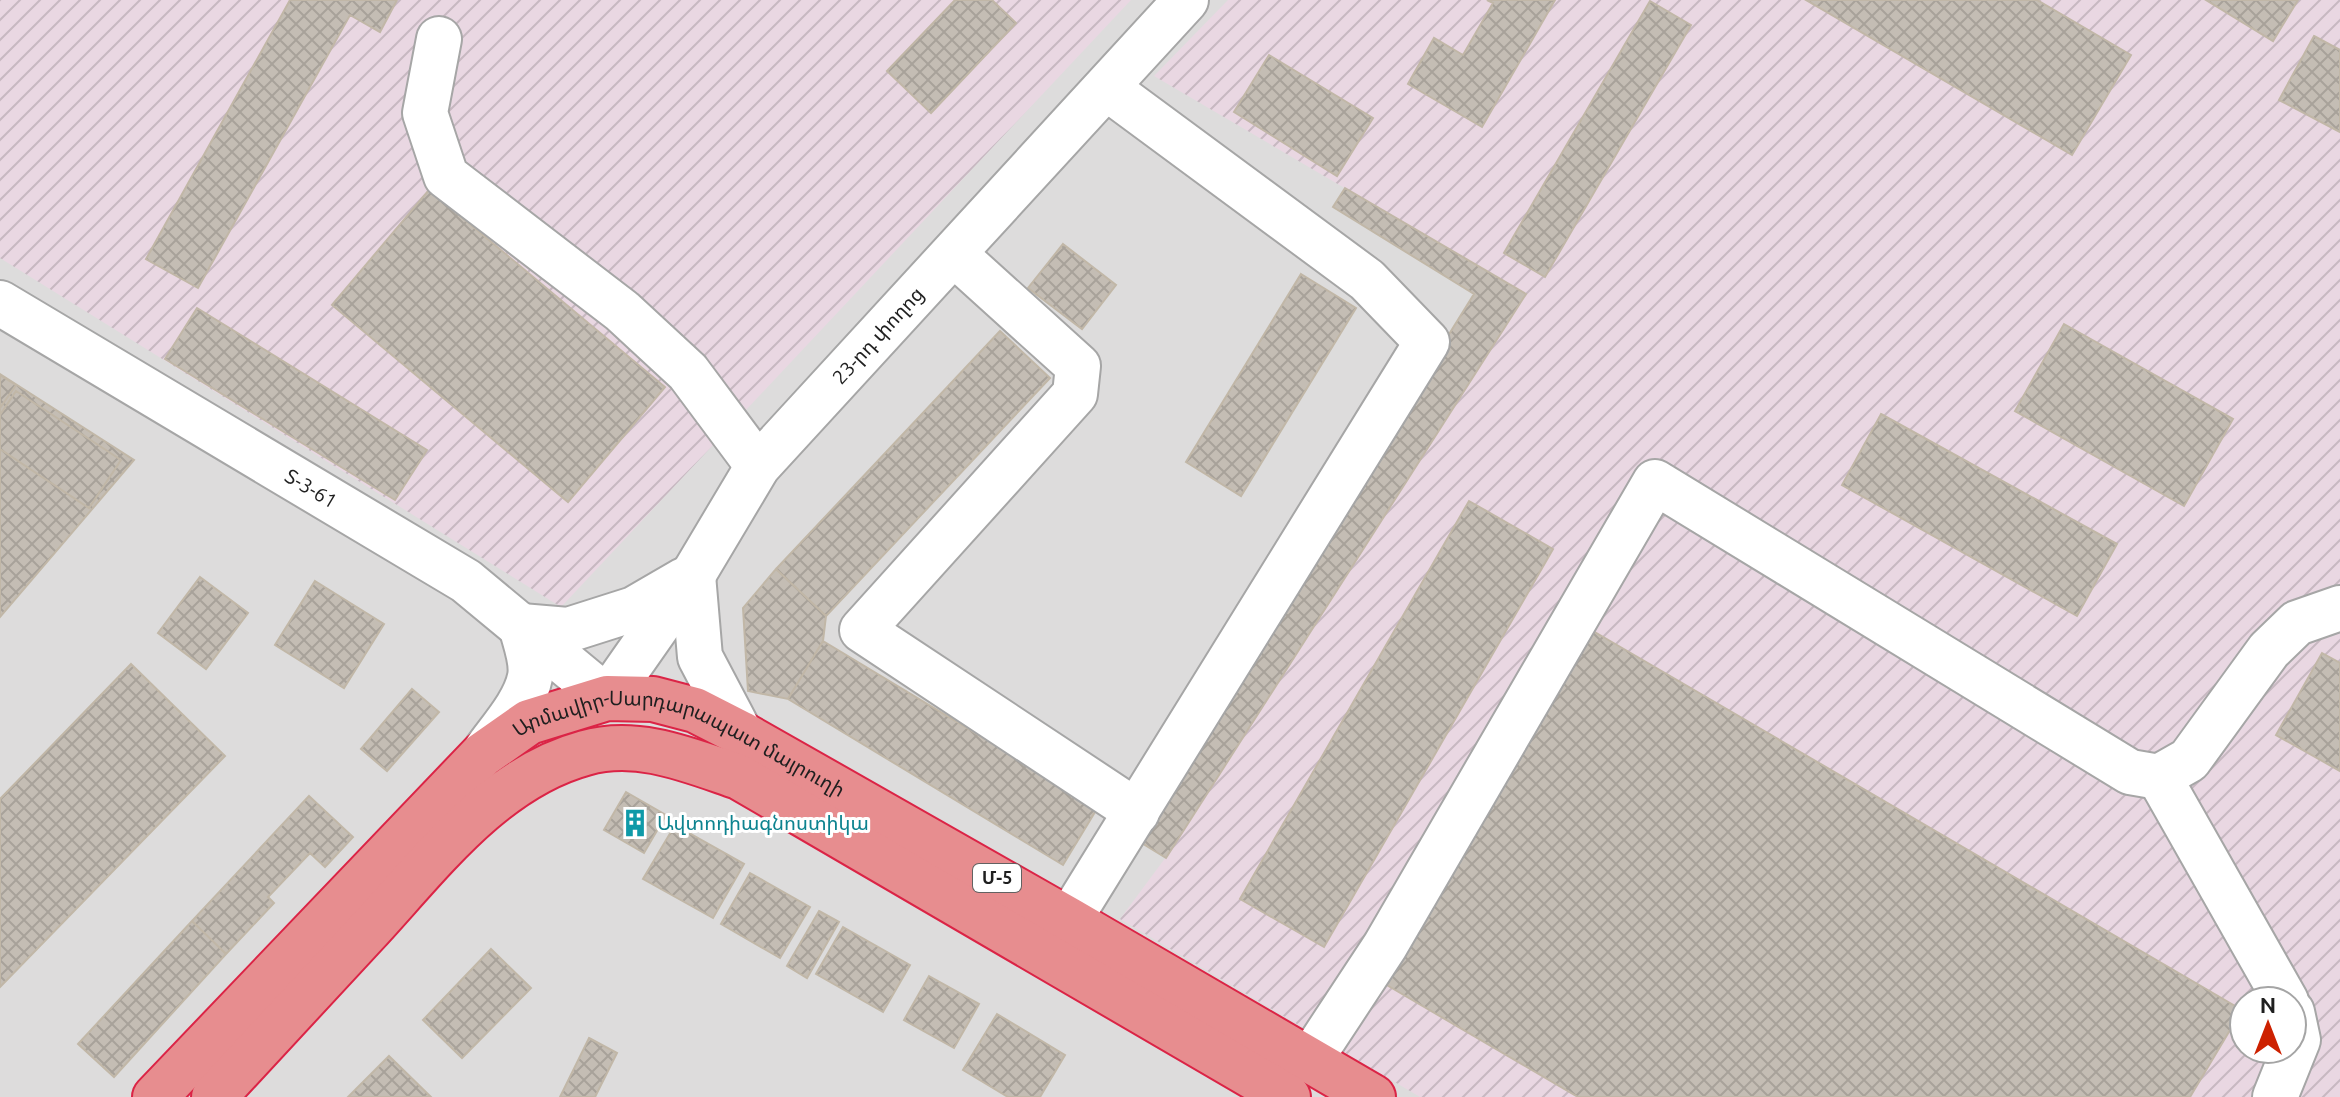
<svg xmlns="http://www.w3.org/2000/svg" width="2340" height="1097" font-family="Ubuntu,'Noto Sans Armenian',sans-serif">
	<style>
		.residential { fill: #dddcdc; fill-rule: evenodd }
		.industrial { fill: url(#industrial-furrows); fill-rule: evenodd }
		.building { fill: url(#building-cross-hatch); stroke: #c1b7a7; stroke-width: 2 }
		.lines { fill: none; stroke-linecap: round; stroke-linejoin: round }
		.minor-casing { stroke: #a6a6a6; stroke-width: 48 }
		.highway-casing { stroke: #db2446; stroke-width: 48 }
		.minor { stroke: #fff; stroke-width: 44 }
		.highway { stroke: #e78d8f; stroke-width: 44 }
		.labels { text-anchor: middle; stroke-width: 6; stroke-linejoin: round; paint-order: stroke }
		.shield { fill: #fff; stroke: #626262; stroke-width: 2 }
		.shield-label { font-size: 18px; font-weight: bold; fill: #1f1f1f }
		.street-label { font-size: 20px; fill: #1f1f1f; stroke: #fff }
		.culture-label { font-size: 20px; fill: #0d838f; stroke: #fff; text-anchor: start }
	</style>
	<defs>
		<pattern id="industrial-furrows" width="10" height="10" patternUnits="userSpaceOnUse" patternTransform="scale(2)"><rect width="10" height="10" fill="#e9d7e2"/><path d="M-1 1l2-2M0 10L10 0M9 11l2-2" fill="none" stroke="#c7b8c1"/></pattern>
		<pattern id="building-cross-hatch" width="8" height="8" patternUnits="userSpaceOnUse" patternTransform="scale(2)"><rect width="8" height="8" fill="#c4bdb4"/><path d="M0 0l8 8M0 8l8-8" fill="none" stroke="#a8a29a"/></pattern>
	</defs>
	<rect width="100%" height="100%" fill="#f0eee5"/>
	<path class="residential" d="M0 0H2340V1097H0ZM2244 1001H2292V1049H2244Z"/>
	<path class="industrial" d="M0 0H1131L561 607 0 258Z
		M1228 0H2340V1097H1420L1120 919 1166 857 1525 294 1154 76ZM2244 1001H2292V1049H2244Z"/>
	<path class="building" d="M290 0H397L380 32 350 15 198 288 146 259Z
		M955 0H992L1016 23 931 113 887 71Z
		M1487 0H1555L1482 127 1408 84 1434 38 1463 55 1493 3Z
		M1806 0H2037L2131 55 2072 155Z
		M2206 0H2298L2273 41Z
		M1650 1 1691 25 1545 277 1504 253Z
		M2314 36 2340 50V132L2279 100Z
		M1269 55 1373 118 1337 176 1234 112Z
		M1345 188 1526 294 1166 858 1135 839 1474 294 1333 207Z
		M429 190 665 387 568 502 332 305Z
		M1063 244 1116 285 1082 329 1028 288Z
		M1301 274 1356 308 1241 496 1186 462Z
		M197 308 427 450 395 500 165 359Z
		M2064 324 2233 419 2184 506 2015 411Z
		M1000 331 1050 378 826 616 776 569Z
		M0 374 134 460 0 617Z
		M0 375 16 385 0 408Z
		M16 391 121 460 89 508 0 449V415Z
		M1881 414 2117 544 2077 616 1842 485Z
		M1469 501 1553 549 1324 947 1240 899Z
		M776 569 826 616 823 641 788 699 748 691 743 608Z
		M200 577 248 613 206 669 158 633Z
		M315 581 384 624 344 688 275 645Z
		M1593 631 2242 1010 2190 1097H1578L1385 984Z
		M823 641 1098 807 1063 865 788 699Z
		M2322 653 2340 663V771L2276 735Z
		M131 664 225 756 0 987V799Z
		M412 689 439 712 387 771 361 749Z
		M626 792 666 815 644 853 604 830Z
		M309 796 353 837 325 867 310 853 268 897 274 903 226 954 192 921Z
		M675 825 744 864 713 918 643 879Z
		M750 873 810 907 780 958 721 924Z
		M819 911 839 922 807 978 787 966Z
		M192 921 226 954 114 1077 78 1044Z
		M843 927 910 965 883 1012 816 974Z
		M491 949 531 988 462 1058 423 1020Z
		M929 976 979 1004 954 1048 904 1020Z
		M997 1014 1065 1055 1040 1097H1008L963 1070Z
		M589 1038 617 1053 595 1097H560Z
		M389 1056 431 1097H348Z"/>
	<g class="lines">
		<defs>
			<g id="minor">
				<path d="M439 39 425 113 446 176 622 311 688 372 758 466"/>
				<path d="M954 254 1078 366 1075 394 862 630 1137 812"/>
				<path id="s1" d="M0 303 466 581 607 698 693 575 758 466 1186 0"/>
				<path d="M693 575 700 657 740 733"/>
				<path d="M521 626 568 630 634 609 684 580"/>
				<path d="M486 750C501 729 525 703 530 677 533 661 525 642 521 626"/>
				<path d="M2159 777 2286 1001"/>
				<path d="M1069 920 1427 342 1367 280 1107 88"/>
				<path d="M1310 1060 1385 946 1655 482 2130 772 2159 777 2189 760 2269 650 2297 623 2340 608"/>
				<path d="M2275 1097 2298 1040 2292 1012"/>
			</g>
			<g id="highway">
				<path id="s2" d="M155 1097 482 755 529 722 607 698 653 699 695 710 740 733 1069 920 1373 1097"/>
				<path d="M214 1097C265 1042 316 987 367 932 430 864 493 778 585 753 638 738 689 760 739 777L1288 1097"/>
			</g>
		</defs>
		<use href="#minor" class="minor-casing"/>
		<use href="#highway" class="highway-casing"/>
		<use href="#minor" class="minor"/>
		<use href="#highway" class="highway"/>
	</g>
	<defs>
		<symbol id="building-bare" viewBox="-9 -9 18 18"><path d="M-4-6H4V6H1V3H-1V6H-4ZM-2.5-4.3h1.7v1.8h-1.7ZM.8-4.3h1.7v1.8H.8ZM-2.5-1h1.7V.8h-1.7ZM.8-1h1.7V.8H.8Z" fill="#0f9aa8" stroke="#fff" stroke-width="2.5" paint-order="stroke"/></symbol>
	</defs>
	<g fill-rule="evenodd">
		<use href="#building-bare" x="615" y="803" width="40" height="40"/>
	</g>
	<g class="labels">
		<rect class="shield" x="973" y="864" width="48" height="28" rx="6"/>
		<g class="shield-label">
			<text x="997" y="884">Մ-5</text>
		</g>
		<g class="street-label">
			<text dy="7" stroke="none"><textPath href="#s1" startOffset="1180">23-րդ փողոց</textPath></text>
			<text dy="7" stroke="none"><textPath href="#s1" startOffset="362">Տ-3-61</textPath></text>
			<text dy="7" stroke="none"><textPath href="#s2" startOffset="692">Արմավիր-Սարդարապատ մայրուղի</textPath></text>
		</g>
		<g class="culture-label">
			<text x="657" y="830">Ավտոդիագնոստիկա</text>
		</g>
	</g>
	<g transform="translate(2268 1025)"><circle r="38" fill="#ffffff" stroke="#a5a5a5" stroke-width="2"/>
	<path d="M0-6L14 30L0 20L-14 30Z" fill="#cd2100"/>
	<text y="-12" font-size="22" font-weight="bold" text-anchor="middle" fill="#1f1f1f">N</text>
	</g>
</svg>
